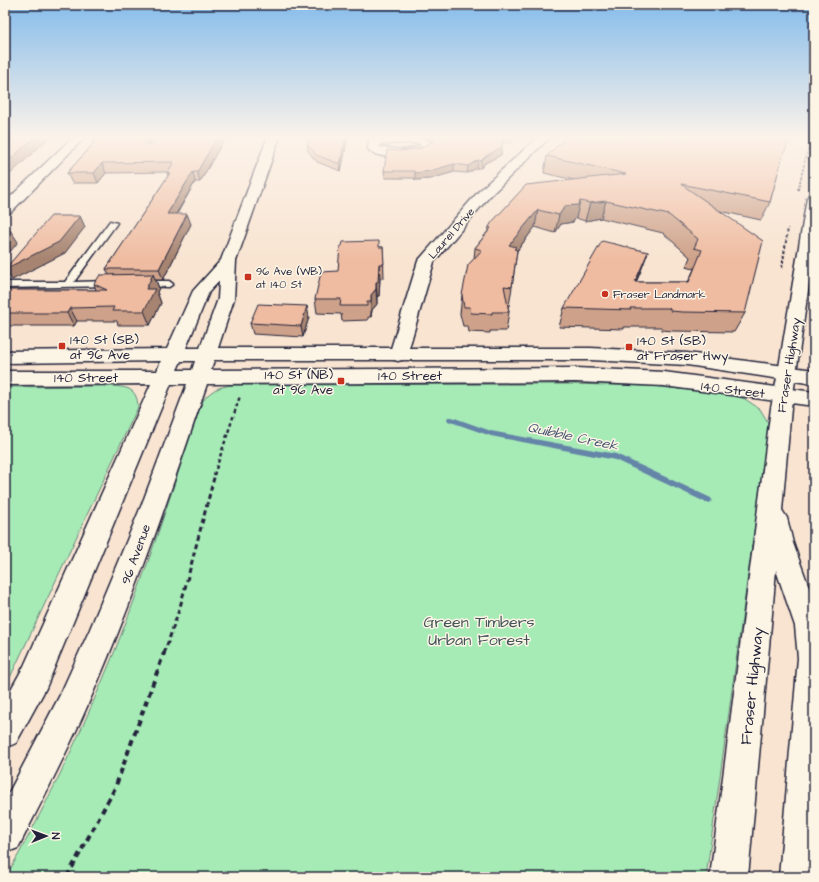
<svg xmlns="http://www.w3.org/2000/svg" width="819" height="882" font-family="'Architects Daughter',sans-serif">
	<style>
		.green { fill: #a6ebb6; stroke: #648678 }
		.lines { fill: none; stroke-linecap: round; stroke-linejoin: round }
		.stream { fill: #6585a8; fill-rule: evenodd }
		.service-casing { stroke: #22223b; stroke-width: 3 }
		.minor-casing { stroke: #22223b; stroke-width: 3 }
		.secondary-casing { stroke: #22223b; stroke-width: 3 }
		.primary-casing { stroke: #22223b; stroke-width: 3 }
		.path-far4 { stroke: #22223b; stroke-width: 1.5; stroke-dasharray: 2.5 1.5; stroke-linecap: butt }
		.path-far3 { stroke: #22223b; stroke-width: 2; stroke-dasharray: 3 2; stroke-linecap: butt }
		.path-far2 { stroke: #22223b; stroke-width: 2.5; stroke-dasharray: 3.5 3; stroke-linecap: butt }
		.path-far1 { stroke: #22223b; stroke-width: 3; stroke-dasharray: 5 3.5; stroke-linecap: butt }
		.path { stroke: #22223b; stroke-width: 4; stroke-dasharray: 6 4.5; stroke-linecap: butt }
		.service { fill: #fcf5e5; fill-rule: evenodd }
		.minor { fill: #fcf5e5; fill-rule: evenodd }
		.secondary { fill: #fcf5e5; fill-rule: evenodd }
		.primary { fill: #fcf5e5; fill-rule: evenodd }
		.wall { fill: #cea28a; stroke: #22223b }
		.shaded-wall { fill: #a78471; stroke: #22223b }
		.building { fill: #efbca1; stroke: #22223b }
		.poi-dot { fill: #c8321e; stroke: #fcf5e5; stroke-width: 1.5 }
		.labels { text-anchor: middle; stroke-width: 3; stroke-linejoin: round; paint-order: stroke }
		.far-street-label { font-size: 11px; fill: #22223b; stroke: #fcf5e5 }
		.far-poi-label { font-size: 11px; fill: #22223b; stroke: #fcf5e5; text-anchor: start }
		.poi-label { font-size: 13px; fill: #22223b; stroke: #fcf5e5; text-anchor: start }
		.street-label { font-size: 13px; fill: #22223b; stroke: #fcf5e5 }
		.water-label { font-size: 14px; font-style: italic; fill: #445471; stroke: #fcf5e5 }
		.near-park-label { font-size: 16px; fill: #43545a; stroke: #fcf5e5 }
		.near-street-label { font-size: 16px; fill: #22223b; stroke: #fcf5e5 }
	</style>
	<rect width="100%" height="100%" fill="#f8e4d1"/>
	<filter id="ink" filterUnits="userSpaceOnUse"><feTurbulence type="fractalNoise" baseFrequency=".025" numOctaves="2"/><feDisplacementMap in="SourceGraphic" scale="8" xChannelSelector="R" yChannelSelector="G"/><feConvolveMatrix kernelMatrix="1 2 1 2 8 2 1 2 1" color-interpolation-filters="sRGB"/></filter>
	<g filter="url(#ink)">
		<path class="green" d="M568 384 651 386 728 394 745 399 760 409 769 424 706 877H6C41 815 73 750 101 684 140 594 169 498 201 405 207 391 220 386 234 385Z
			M106 386C123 387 137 385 138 407L5 688V387Z"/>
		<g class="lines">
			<path class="stream" d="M448 417H452L491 431 616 454 711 498 712 500 711 502 708 503 705 502 615 460 491 436 448 421 447 419Z"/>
			<defs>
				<path id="service" d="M110 221 117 223 74 282 110 281 114 284 113 286 5 288V282H65Z
					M142 281H169L173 284 169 287 139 286 138 284Z"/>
				<path id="minor" d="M74 136H86L10 213 5 214V202Z
					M369 136 420 137 430 141 433 147C424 159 377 161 368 149ZM418 143 421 146 404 150 380 147V144Z
					M539 136H551L489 197 434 262 407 355 405 359 398 361 391 359 389 355 418 261 479 191Z"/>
				<path id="secondary" d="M268 136H280L236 261 234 299 218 348H591L687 353 814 370V384L687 365 591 360H214L211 370 576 368 664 372 814 392V406L664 386 576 382 207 384C169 496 131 609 82 718 62 762 40 805 18 848L5 853V800L60 695 90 629 142 504 187 384H171L46 688 16 743 5 748V700L24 666 151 384 5 385V371H157L161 361 5 363V351L167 349 193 291 221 260ZM219 281 218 299 200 348H186L209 292ZM181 361H195L192 370H177Z"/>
				<path id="primary" d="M814 194V249L791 408 782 510 787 518 793 543 814 601V877H779L798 658 795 626 776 570 748 877H710L771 408 778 373 807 198 809 195Z"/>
			</defs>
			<use href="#service" class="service-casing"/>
			<use href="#minor" class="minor-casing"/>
			<use href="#secondary" class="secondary-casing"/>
			<use href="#primary" class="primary-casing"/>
			<path class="path-far4" d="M798 190 811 136"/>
			<path class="path-far3" d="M782 268 788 228"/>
			<path class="path-far2" d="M214 475 240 396"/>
			<path class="path-far1" d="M164 654 180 607 215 474"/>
			<path class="path" d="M67 877 115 788 164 653"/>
			<use href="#service" class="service"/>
			<use href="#minor" class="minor"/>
			<use href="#secondary" class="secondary"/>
			<use href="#primary" class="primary"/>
		</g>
		<path class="wall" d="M97 136H152L150 144 153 143 154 136H226L200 182H195L177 214 191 224 163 280H156L159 288 157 292 161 303 150 325H118L117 321H77L74 326H5V290H96L94 284 109 275 106 269 168 176 167 172 106 173 98 183H72L67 173 93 144 92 142Z
			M348 136 341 171 317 162 308 151 307 144Z
			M421 136H513L512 143H502L501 155 485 163 481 168H477L467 173 454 172 430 179 415 180 414 178H385L384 171 401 151 421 148 432 142 431 140Z
			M547 156 782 158 770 202 761 220 720 211 745 313 734 332 673 331 662 330 661 327H624V329L559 327 564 308 648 252 636 282H688L694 269 686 267 690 257 663 233 601 218 585 221 576 218 573 222 561 224 555 233 535 227 517 251 512 287 509 306H508L509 312 506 331H490V333L469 332 468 326H463L460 314 462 295 474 259 475 248 488 231 489 227 574 180 544 173Z
			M379 247H383L384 278H380L379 296H377V304L372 310 371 317H368V320L342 321 341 314 317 313 315 299Z
			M309 317 303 337 253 334 250 323Z"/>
		<path class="shaded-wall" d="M36 136H51L5 179V164Z
			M146 136H152L148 152 144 142Z
			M218 136H226L200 182 197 172Z
			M346 136H348L341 171 340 164Z
			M502 147 501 155 485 163 481 168V161L486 156Z
			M478 160 477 168 467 173 468 166Z
			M102 163 106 173 98 183 94 173Z
			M454 164V172L430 179 415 180V173Z
			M193 172 195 182 170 224 167 214Z
			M580 201 576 218 573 222 561 224 555 233 559 215 565 206Z
			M606 201 601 218 585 221 590 203Z
			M538 210 535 227 515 253 509 245Z
			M187 214 191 224 163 280 159 269Z
			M80 216 85 227 65 253 12 280 5 269Z
			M10 230 18 242 5 258V236Z
			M648 252 641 271 628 301 635 282Z
			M379 264 380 278 379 296H377L376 282Z
			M153 274 159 288 157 292 161 303 150 325 144 311 146 289Z
			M376 289 377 304 372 310 371 317V295Z
			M307 306 309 317 303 337 301 326Z
			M70 308 77 321 74 326 67 313Z"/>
		<path class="building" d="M5 136H36L5 164Z
			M97 136H146L144 142 148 145 153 143 154 136H218L197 172H193L167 214H187L159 269H106L170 173H167L174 162 102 163 94 173H67L96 141 92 142Z
			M310 136H346L340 164 316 155 307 144Z
			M433 136H513H502V147L486 156 481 161 478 160 468 166 454 164 430 171 415 173 414 171H384L387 150 401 151 421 148 435 140Z
			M567 136H791L782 158 770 202 681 184 763 241 745 313 682 312 671 311 669 308H630L631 310 564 308 602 241 648 252 635 282H689L702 250 694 248 698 239 669 215 606 201 590 203 580 201 578 205 565 206 559 215 538 210 509 245 516 247 514 249 517 250 512 287 504 286 509 312H492V314L471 313 470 307H464L462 295 468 265 482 250 475 248 491 228 489 227 492 222 526 185 626 174 547 156Z
			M51 216H80L59 242 5 269Z
			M5 225 10 230 5 236Z
			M379 241V247H383L384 264H379L378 282H376V289L371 295V302H367V306H340L341 299H315L321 272 338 271 340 246H342L343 242Z
			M153 274 146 289H155L144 311H112L114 307 70 308 67 313H5V290H107L94 284 100 275Z
			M258 304 307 306 301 326 250 323Z"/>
	</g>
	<linearGradient id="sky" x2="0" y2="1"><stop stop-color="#85bceb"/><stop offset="0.53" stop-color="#fcf3ea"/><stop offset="1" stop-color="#fcf3ea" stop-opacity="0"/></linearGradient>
	<rect width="819" height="259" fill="url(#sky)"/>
	<g class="poi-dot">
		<rect x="244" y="273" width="8" height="8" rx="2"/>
		<circle cx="605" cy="294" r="4"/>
		<rect x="58" y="342" width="8" height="8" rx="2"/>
		<rect x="625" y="343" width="8" height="8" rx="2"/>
		<rect x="337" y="377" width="8" height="8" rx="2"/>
	</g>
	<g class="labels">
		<g class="far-street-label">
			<text transform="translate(451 233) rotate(-49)" y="4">Laurel Drive</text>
		</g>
		<g class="far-poi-label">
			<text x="256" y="275">96 Ave (WB)<tspan x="256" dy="13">at 140 St</tspan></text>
			<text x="613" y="298">Fraser Landmark</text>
		</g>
		<g class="poi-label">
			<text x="70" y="344">140 St (SB)<tspan x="70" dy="15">at 96 Ave</tspan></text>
			<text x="637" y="345">140 St (SB)<tspan x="637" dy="15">at Fraser Hwy</tspan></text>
			<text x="333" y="379" text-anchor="end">140 St (NB)<tspan x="333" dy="15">at 96 Ave</tspan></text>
		</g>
		<g class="street-label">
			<text transform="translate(788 365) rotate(-81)" y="5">Fraser Highway</text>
			<text x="410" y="380">140 Street</text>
			<text x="86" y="382">140 Street</text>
			<text transform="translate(733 389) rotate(7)" y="5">140 Street</text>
			<text transform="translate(135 554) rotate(-70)" y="5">96 Avenue</text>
		</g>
		<g class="water-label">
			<text transform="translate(573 436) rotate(12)" y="5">Quibble Creek</text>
		</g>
		<g class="near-park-label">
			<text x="479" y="627">Green Timbers<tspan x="479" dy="18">Urban Forest</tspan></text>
		</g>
		<g class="near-street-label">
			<text transform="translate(751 686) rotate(-84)" y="6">Fraser Highway</text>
		</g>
	</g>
	<rect width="819" height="882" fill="none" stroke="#fcf5e5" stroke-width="20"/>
	<rect x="10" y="10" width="799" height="862" fill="none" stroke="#22223b" stroke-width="1.5" filter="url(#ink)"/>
	<g transform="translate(46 836) rotate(89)" stroke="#fcf5e5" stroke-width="3" paint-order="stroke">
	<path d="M0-3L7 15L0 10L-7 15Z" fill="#22223b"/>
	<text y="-6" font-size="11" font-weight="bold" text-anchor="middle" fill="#22223b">N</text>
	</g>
</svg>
